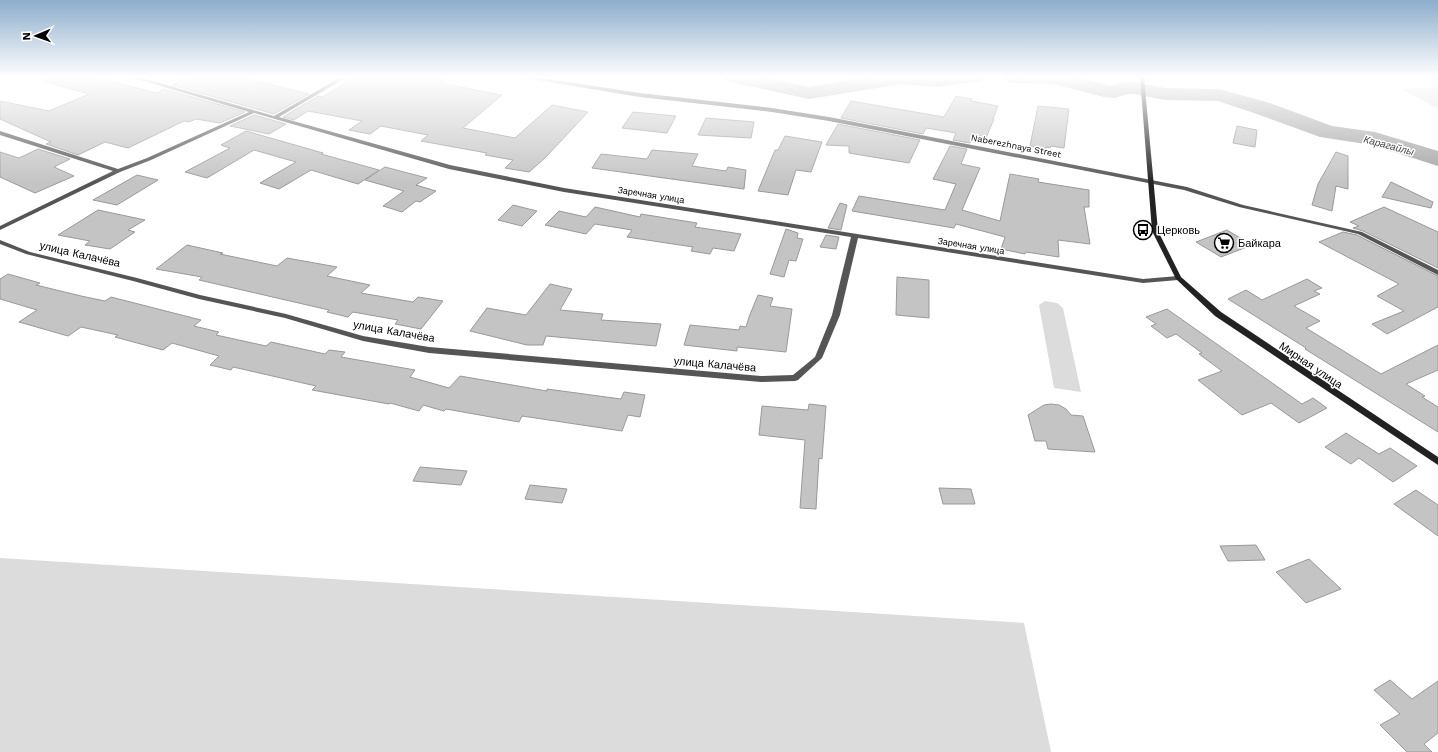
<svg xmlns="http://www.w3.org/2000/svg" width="1438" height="752" font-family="'Work Sans',sans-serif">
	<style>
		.green { fill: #dcdcdc }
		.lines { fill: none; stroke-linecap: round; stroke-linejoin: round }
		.river { fill: #a3a3a3; fill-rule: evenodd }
		.building { fill: #c4c4c4; stroke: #999 }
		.minor { fill: #555; fill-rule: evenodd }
		.secondary { fill: #222; fill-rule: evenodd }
		.labels { text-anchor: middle; stroke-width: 3; stroke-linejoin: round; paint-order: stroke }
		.far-street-label { font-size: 9px; fill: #000; stroke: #fff }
		.far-water-label { font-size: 10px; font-style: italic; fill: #444; stroke: #fff }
		.poi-label { font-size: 11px; fill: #000; stroke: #fff; text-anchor: start }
		.street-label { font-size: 11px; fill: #000; stroke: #fff }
	</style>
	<rect width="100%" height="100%" fill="#fff"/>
	<path class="green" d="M1438 87V109L1402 89Z
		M1045 301 1057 303 1063 308 1081 392 1054 388 1039 305Z
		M0 558 1024 623 1051 752H0Z"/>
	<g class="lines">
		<path class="river" d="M723 77H764L809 87 867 77H984L981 81 936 87 902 84 809 99 726 81Z
			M1002 77H1076L1112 86 1124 82H1134L1165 88 1219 89 1270 103 1332 126 1375 132 1438 151V166L1372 145 1320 137 1254 113 1218 101 1165 100 1134 94H1127L1115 98 1104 97 1054 84 1012 83 1005 81Z"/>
	</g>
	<path class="building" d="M46 77H95L156 93 164 89 245 112 220 123 196 119 189 122 184 121 128 148 105 142 78 155 46 144 51 142 0 119V101L49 111 89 94 46 82Z
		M188 77H242L309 94 274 114 172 85Z
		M354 77H449L440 83 502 95 463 128 515 138 552 105 588 112 545 158 529 172 505 168 513 160 485 155 487 153 421 141 428 135 381 126 370 134 349 130 362 121 308 111 294 120 283 117 318 96 322 97 334 90Z
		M956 96 972 99 971 101 998 106 993 119H994L986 138 973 136 970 143 953 140 956 133 926 128 923 134 841 118 851 101 944 117Z
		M1038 106 1069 109 1064 148 1051 146 1050 148 1046 147V149L1030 146Z
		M633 112 676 116 667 133 622 128Z
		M254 115 286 124 269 134 230 126Z
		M706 118 754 122 751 138 698 135Z
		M838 124 920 140 909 163 849 153V146L826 145Z
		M1237 126 1257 130 1255 147 1233 143Z
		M246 131 323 153 321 154 379 170 358 184 311 170 279 189 260 183 296 162 254 150 207 178 185 172 230 148 221 145Z
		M785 136 822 142 811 172 796 170 788 195 758 191 775 150H778Z
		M950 146 967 149 961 164 980 168 962 210 1000 221 1010 174 1039 179 1038 182 1089 190V207H1084L1090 244 1058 240 1059 257 1026 252 1025 254 1001 249 1005 237 956 224 954 228 852 211 859 196 945 210 956 184 933 179Z
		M38 149 70 159 54 167 74 176 35 193 0 177V152L19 158Z
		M652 150 698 154 692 166 726 171 728 167 746 170 744 189 592 168 601 154 647 159Z
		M1336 152 1348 156V189L1336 186 1332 211 1312 205 1318 184Z
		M385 167 427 178 416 185 436 191 420 202 416 201 402 212 383 206 404 191 365 180Z
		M137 175 158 180 117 205 93 200Z
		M1391 182 1433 202 1431 208 1382 197Z
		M840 203 847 205 841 230 828 228Z
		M513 205 537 211 522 226 498 220Z
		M595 207 640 217 641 214 697 223 695 227 741 234 734 251 713 248 710 254 691 251 693 247 627 237 632 230 595 224 586 234 545 225 559 211 586 217Z
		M1384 207 1438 232V268L1363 231 1353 228 1359 226 1350 222Z
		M98 210 145 220 128 230 135 232 110 249 85 245 90 241 58 235Z
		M786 229 798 233 797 238 803 239 796 261 789 260 784 277 770 274Z
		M1227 230 1252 245 1221 257 1196 242Z
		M1343 232 1357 235 1438 276V307L1387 334 1372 324 1404 311 1377 296 1399 284 1319 242Z
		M826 235 839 237 836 249 820 247Z
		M187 245 223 253 220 254 277 266 287 258 337 267 327 276 370 285 361 293 413 302 418 297 443 301 421 329 395 324 398 320 353 312 348 317 327 312 329 310 199 280 202 277 156 269Z
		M8 274 40 283 36 285 81 296 105 301 111 297 201 320 194 326 219 332 216 335 266 346 271 342 325 354 329 350 345 352 341 357 415 370 410 377 449 388 460 376 547 391V389L621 399 624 392 645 395 640 417 628 415 622 431 522 416 519 422 446 409 444 411 423 405 419 411 390 403 389 404 312 390 316 386 233 367 231 370 210 365 219 356 172 343 163 350 115 337 118 335 81 327 68 336 19 322 37 310 0 299V279Z
		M897 277 929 280V318L896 315Z
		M1307 279 1322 288 1314 291 1320 294 1294 306 1320 321 1306 328 1381 374 1438 345V370L1406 384 1425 396 1422 397 1438 407V432L1305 349 1306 348 1228 299 1246 290 1262 300Z
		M550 284 572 289 560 310 603 314 601 320 661 324 656 346 546 336 543 345H527L470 331 487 308 526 315Z
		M758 295 773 298 770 306 792 309 786 352 737 347V351L684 345 690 325 739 330 740 326 746 327 749 317Z
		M1167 309 1302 404 1313 398 1327 408 1299 423 1271 403 1242 415 1198 380 1222 371 1199 354 1202 353 1176 334 1167 338 1151 326 1156 324 1146 317Z
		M809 404 826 406 822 459 819 458 816 509 800 508 805 440 759 435 762 406 808 410Z
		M1051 404 1059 405 1066 409 1071 415 1083 416 1095 452 1048 449 1046 441H1035L1028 415 1044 405Z
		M1346 433 1379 454 1390 448 1417 466 1393 482 1359 458 1351 464 1325 447Z
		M420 467 467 471 461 485 413 481Z
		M530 485 567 489 562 503 525 499Z
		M939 488 971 489 975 504H943Z
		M1416 490 1438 505V536L1394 504Z
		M1256 545 1265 560 1228 561 1220 546Z
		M1309 559 1341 589 1306 603 1276 572Z
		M1390 680 1412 699 1438 681V733L1424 744 1432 752H1407L1380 725 1400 714 1374 690Z"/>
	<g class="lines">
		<path class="minor" d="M130 77H139L274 116 341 77H347L279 117 450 165 564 188 1143 279 1178 276 1181 278 1178 280 1143 283 858 238 840 315 822 358 798 380 795 381 761 382 429 353 363 341 285 318 199 299 133 281 26 254 0 244V240L30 252 137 278 200 295 286 314 363 336 429 347 761 376 793 375 815 357 832 315 851 237 564 192 449 169 254 113 151 160 120 172 0 230V226L113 171 0 135V131L118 169 147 158 249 112Z
			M519 77H534L640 93 772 108 829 117 1187 187 1243 205 1362 232 1438 270V275L1358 234 1239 207 1184 190 829 121 772 112 640 97Z"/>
		<path class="secondary" d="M1140 77H1144L1158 231 1181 277 1221 312 1438 457V465L1215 316 1176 279 1152 231Z"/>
	</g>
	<linearGradient id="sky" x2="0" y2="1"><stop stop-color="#8cadcc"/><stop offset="0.42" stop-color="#fff"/><stop offset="1" stop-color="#fff" stop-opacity="0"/></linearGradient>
	<rect width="1438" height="183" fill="url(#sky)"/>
	<defs>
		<symbol id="bus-ring" viewBox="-11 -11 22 22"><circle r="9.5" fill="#fff" stroke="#000" stroke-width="1.5"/><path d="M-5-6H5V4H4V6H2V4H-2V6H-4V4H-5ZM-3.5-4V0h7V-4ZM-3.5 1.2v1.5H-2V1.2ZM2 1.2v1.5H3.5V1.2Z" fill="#000"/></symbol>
		<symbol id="supermarket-ring" viewBox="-11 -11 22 22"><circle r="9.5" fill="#fff" stroke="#000" stroke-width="1.5"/><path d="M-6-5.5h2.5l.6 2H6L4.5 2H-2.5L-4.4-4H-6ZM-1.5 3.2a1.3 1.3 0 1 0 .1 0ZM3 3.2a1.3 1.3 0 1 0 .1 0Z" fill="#000"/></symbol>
	</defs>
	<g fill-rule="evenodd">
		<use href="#bus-ring" x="1132" y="219" width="22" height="22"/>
		<use href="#supermarket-ring" x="1213" y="232" width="22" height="22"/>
	</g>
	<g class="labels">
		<g class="far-street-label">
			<text transform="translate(1016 146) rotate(11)" y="3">Naberezhnaya Street</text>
			<text transform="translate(651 195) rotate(9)" y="3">Заречная улица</text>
			<text transform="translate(971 246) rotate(9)" y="3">Заречная улица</text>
		</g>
		<g class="far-water-label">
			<text transform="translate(1389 145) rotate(15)" y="4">Карагайлы</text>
		</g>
		<g class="poi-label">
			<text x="1157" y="234">Церковь</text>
			<text x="1238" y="247">Байкара</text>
		</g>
		<g class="street-label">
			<text transform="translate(80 254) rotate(13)" y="4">улица Калачёва</text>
			<text transform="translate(394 331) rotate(10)" y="4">улица Калачёва</text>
			<text transform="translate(715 364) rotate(5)" y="4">улица Калачёва</text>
			<text transform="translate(1311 365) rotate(34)" y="4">Мирная улица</text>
		</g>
	</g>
	<g transform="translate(36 36) rotate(268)" stroke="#ffffff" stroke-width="3" paint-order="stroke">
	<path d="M0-3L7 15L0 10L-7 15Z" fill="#000000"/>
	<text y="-6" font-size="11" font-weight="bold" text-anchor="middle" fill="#000000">N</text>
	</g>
</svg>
